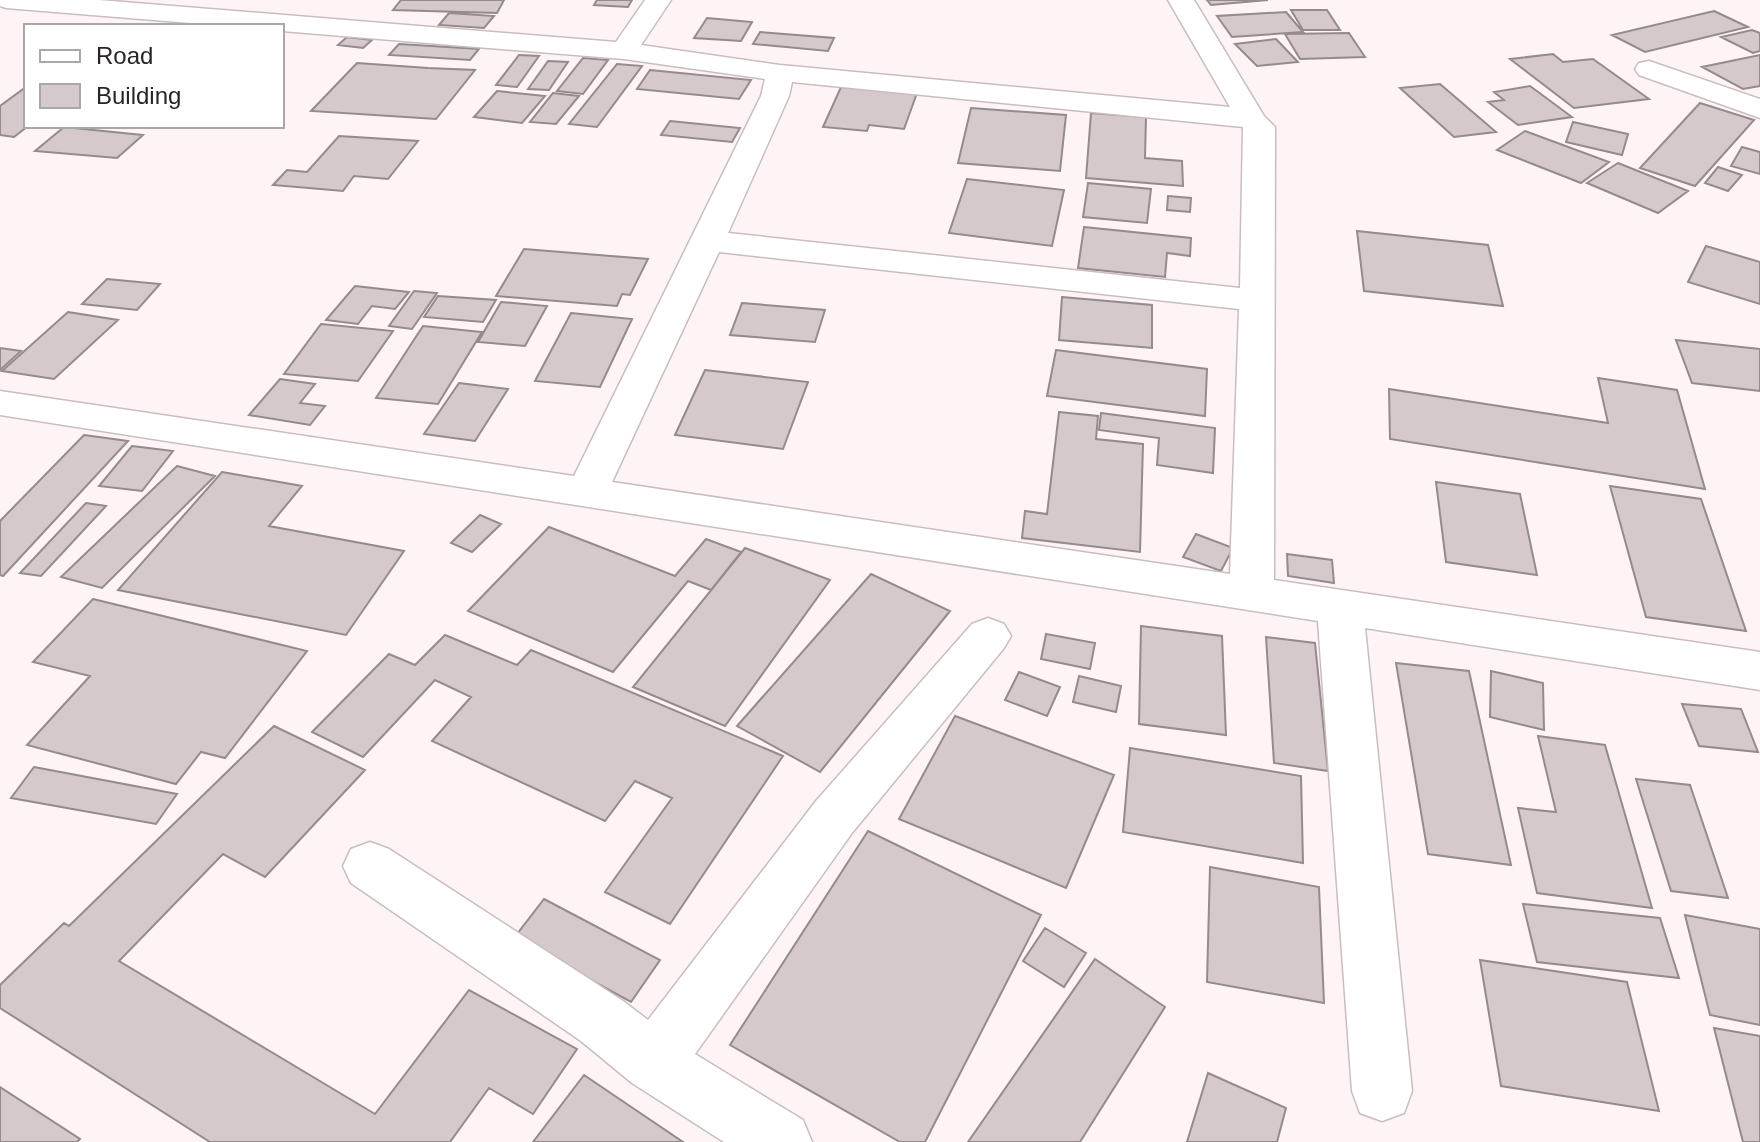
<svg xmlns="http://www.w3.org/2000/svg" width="1760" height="1142" font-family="Arial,sans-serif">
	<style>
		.building { fill: #d5c9cb; stroke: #958a8c; stroke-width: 2 }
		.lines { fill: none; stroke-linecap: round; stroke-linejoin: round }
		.minor-casing { stroke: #c9bdbf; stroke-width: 3 }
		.minor { fill: #fff; fill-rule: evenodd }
	</style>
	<rect width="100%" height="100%" fill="#fef4f6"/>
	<path class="building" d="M401 0H504L497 13 393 10Z
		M597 0H632L628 7 594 5Z
		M1207 0H1268L1211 5Z
		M1291 10H1327L1340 30H1303Z
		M1714 11 1748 27 1645 52 1612 35Z
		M1286 12 1303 32 1232 37 1217 16Z
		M449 13 494 16 484 28 439 25Z
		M707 18 752 22 741 41 694 38Z
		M1752 30 1760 33V51L1753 53 1721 37Z
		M760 32 834 38 828 51 753 44Z
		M1349 33 1365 57 1300 59 1285 34Z
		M347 37 372 40 363 48 338 45Z
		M1276 39 1298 62 1257 66 1235 44Z
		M399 44 479 49 470 60 389 55Z
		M1553 54 1563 62 1593 59 1649 99 1574 108 1510 59Z
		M519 55 539 56 517 87 496 85Z
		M1760 55V86L1743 89 1702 67Z
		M583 58 608 60 583 94 557 91Z
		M548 61 568 62 549 90 528 89Z
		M357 63 428 68 475 70 436 119 311 111Z
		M617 64 642 66 597 127 569 124Z
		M650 70 751 80 739 99 637 89Z
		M1440 84 1496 132 1454 137 1400 88Z
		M1530 86 1572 117 1518 125 1488 102 1504 100 1494 92Z
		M26 87 28 126 14 137 0 135V106Z
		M841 87 917 93 904 129 869 125 867 131 823 127Z
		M497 91 545 96 522 123 474 117Z
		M553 93 579 96 556 124 530 122Z
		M1700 103 1754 120 1695 186 1640 168Z
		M971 108 1066 115 1060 171 958 163Z
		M1091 113 1146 117 1145 158 1182 161 1183 186 1086 178Z
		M670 121 740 128 732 142 661 135Z
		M1573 122 1628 134 1622 155 1566 142Z
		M64 127 143 135 117 158 35 151Z
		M1525 131 1609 162 1581 183 1497 150Z
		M339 136 418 141 388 179 354 176 343 191 273 185 287 170 307 172Z
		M1742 147 1760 152V174L1731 166Z
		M1618 163 1688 191 1658 213 1587 183Z
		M1718 167 1742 175 1728 191 1705 183Z
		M967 179 1064 190 1052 246 949 233Z
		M1088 183 1151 189 1147 223 1083 217Z
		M1168 196 1191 198 1190 212 1167 210Z
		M1084 227 1191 238 1190 256 1167 253 1165 277 1078 268Z
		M1357 231 1488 245 1503 306 1364 291Z
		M1706 246 1760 262V304L1688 282Z
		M524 249 648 259 630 295 622 294 617 306 496 296Z
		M107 279 160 284 137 310 82 304Z
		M355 286 409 292 395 309 372 306 358 324 326 320Z
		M414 291 437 293 412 329 389 326Z
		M438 296 496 300 483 322 424 317Z
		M1062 297 1152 305V348L1059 340Z
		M501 302 547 306 525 346 478 342Z
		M742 303 825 310 815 342 730 335Z
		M68 312 118 320 54 379 2 371Z
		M571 313 632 319 600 387 535 381Z
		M321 324 393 331 358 381 284 374Z
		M423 326 482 332 438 404 376 398Z
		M1676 340 1760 349V391L1692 383Z
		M0 348 21 351 0 370Z
		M1056 350 1207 369 1205 416 1047 396Z
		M705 370 808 382 783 449 675 435Z
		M1598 378 1677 390 1705 489 1390 439 1389 389 1608 423Z
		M280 379 315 384 300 403 325 406 310 425 249 415Z
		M459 383 508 389 475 441 424 434Z
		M1059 412 1098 416 1096 439 1143 444 1140 552 1022 538 1025 511 1047 514Z
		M1101 413 1215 428 1213 473 1157 465 1159 438 1099 430Z
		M84 435 128 441 3 576 0 575V521Z
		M132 446 173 451 142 491 99 486Z
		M177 466 215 476 102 588 61 577Z
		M222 472 302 486 269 526 404 551 346 635 118 590Z
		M1436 482 1520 494 1537 575 1446 562Z
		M1610 486 1701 499 1746 631 1646 617Z
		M86 503 106 506 41 576 20 573Z
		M480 515 501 524 472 552 451 543Z
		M549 527 675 576 706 539 741 552 711 590 688 581 613 672 468 611Z
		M1196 534 1233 548 1221 571 1183 557Z
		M745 548 830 580 725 726 633 687Z
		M1287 554 1332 560 1334 583 1288 576Z
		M871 574 950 611 820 772 737 726Z
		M93 599 307 651 225 758 201 752 176 784 27 745 90 676 33 662Z
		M1141 626 1222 636 1226 735 1139 724Z
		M1046 634 1095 643 1090 669 1041 659Z
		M445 635 517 665 531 650 783 756 670 924 605 892 672 798 635 781 605 821 432 741 471 697 435 680 363 757 312 732 389 654 415 665Z
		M1266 637 1315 643 1328 771 1274 763Z
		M1396 663 1469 671 1511 865 1428 854Z
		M1491 671 1543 683 1544 730 1490 717Z
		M1019 672 1060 687 1047 716 1005 700Z
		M1079 676 1121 686 1116 712 1073 702Z
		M1682 704 1741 709 1758 752 1699 746Z
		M955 716 1114 775 1066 888 899 819Z
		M274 726 365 770 265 877 223 854 119 961 375 1114 469 990 577 1049 533 1114 489 1088 450 1142H210L0 1008V985L64 923 69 926Z
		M1538 736 1605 745 1652 908 1537 893 1518 808 1556 812Z
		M1130 748 1301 776 1303 863 1123 832Z
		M34 767 177 794 156 824 11 798Z
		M1636 779 1690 785 1728 898 1671 891Z
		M868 831 1041 915 925 1142H900L730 1045Z
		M1210 867 1319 887 1324 1003 1207 982Z
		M544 899 660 960 631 1002 514 938Z
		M1523 904 1660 918 1679 978 1537 962Z
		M1685 915 1760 929V1025L1710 1015Z
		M1045 928 1086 953 1064 987 1023 961Z
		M1095 959 1165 1007 1080 1142H968Z
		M1480 960 1627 982 1659 1111 1501 1086Z
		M1714 1028 1760 1036V1142H1743Z
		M1208 1073 1286 1108 1277 1142H1187Z
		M584 1075 683 1142H533Z
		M0 1087 80 1139 77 1142H0Z"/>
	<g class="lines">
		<defs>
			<path id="minor" d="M0 0H99L616 42 645 0H671L641 45 780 65 1230 107 1168 0H1194L1264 116 1275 127 1274 580 1760 652V690L1365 628 1412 1091 1404 1113 1382 1121 1360 1113 1352 1091 1318 621 0 415V391L574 476 761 96 765 79 624 59 282 31V26H227L6 8 0 6ZM792 82 1243 127 1240 288 728 233 789 96ZM719 252 1239 309 1230 574 612 482Z
				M1649 61 1760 99V118L1639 75 1635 69 1639 63Z
				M988 618 1004 624 1011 636 1004 648 852 833 695 1054 803 1120 812 1142H724L632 1083 581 1041 351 883 343 866 351 849 370 842 389 849 623 1001 648 1020 816 801 972 624Z"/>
		</defs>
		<use href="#minor" class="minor-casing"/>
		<use href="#minor" class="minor"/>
	</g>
	<rect x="24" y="24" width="260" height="104" fill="#ffffff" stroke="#a9a7a7" stroke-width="2"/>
	<rect x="40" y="50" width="40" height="12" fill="#ffffff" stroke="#a9a7a7" stroke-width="2"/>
	<text x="96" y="64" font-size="24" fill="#282424">Road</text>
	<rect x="40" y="84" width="40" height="24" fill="#d5c9cb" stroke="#a9a7a7" stroke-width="2"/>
	<text x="96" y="104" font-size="24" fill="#282424">Building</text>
</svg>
